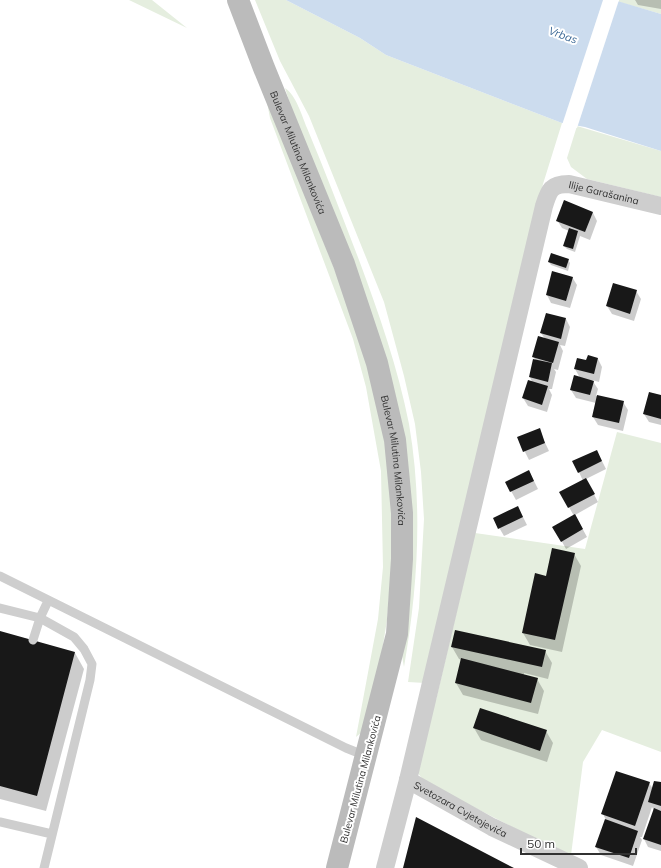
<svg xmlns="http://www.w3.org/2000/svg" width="661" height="868" font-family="Mulish,sans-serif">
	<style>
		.green { fill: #e5eedf }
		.water { fill: #ccdcee }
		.pier { fill: #fff }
		.shadow { fill: #0003 }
		.building { fill: #181818 }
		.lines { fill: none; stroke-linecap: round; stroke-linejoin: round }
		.lane { stroke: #cecece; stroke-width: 9 }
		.street { stroke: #cecece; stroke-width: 18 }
		.secondary { stroke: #bbb; stroke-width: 22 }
		.labels { text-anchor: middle; stroke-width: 4; stroke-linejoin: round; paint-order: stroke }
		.street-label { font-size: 10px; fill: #313131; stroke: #fff }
		.water-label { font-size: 11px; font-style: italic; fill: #3c6996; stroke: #fff }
	</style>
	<rect width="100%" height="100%" fill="#fff"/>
	<path class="green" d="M129 0H152L187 28Z
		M255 0H286L360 38 386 55 562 123 543 184 425 683 408 682 419 608 424 519 421 472 415 424 404 376 384 302 309 116 280 61Z
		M619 0H661V14L619 2Z
		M285 88C296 95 302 116 307 128 325 171 342 216 359 260 379 314 398 368 409 424 423 505 418 587 404 667L400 645 406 472Z
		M266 97 363 341 383 426 392 503V562L387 620 378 676 363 731 356 737 378 619 383 567 381 471 366 387 353 339 270 118Z
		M577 126 661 151V197L587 179 571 167 567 158Z
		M617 432 661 443V752L602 730 583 762 571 855H567L425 782 416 771 433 700H436L475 533 585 549Z"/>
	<path class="water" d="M286 0H614L661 14V151L585 127 562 123 386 55 360 38Z"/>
	<path class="pier" d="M603 0H619L577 128 562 125Z"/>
	<path class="shadow" d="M635 0H661V9L638 5Z
		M565 201 593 213 597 221 590 240 580 236 575 252 567 249 564 246 569 231 562 228 557 220Z
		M568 260 570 263 568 271 551 265 549 262Z
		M572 277 577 285 570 308 551 303 547 295Z
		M636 291 641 299 634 321 612 314 607 306Z
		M566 319 570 327 565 346 560 345 563 351 558 370 554 369 556 372 552 389H549L552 395 547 412 528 406 523 398 532 382 530 377 534 360 536 361 533 356 545 339 541 333Z
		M598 359 602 367 599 382 592 380 598 389 596 396 623 402 628 410 623 431 598 425 593 417 596 403 576 398 571 390 580 378 575 369 587 362Z
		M661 396V425L649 422 644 414Z
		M539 430 549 451 529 460 518 438Z
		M601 459 606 469 586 479 598 502 575 515 587 537 566 549 554 527 574 516 561 493 583 481 579 472Z
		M529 471 538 489 516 500 506 482Z
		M522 515 527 525 504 536 494 519Z
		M574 554 581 566 562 652 530 645 523 633 547 577Z
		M0 632 75 653 84 669 46 811 0 799Z
		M452 647 545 651 552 663 548 679 524 673V675L537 679 544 691 538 714 463 695 456 683 462 660 459 659Z
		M474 728 546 731 553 743 547 762 481 740Z
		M649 783 653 789 661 783V851L648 847 644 839 654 811 652 807 642 837H640L642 840 633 866 601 855 596 847 606 820 603 814Z"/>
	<path class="building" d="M564 200 593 212 585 232 556 221Z
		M569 228 578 231 573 249 563 246Z
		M551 253 569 259 566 268 548 262Z
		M552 271 573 277 566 301 546 295Z
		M613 283 637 290 630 314 606 306Z
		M546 313 566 318 561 339 540 333Z
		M538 336 559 342 553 363 532 357Z
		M588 355 598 358 594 374 574 369 577 358 586 360Z
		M533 359 552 363 548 382 529 377Z
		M574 375 594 381 590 395 570 390Z
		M528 380 548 386 542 405 522 398Z
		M649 392 661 395V419L643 414Z
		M597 395 624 401 619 423 592 417Z
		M540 428 545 443 523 452 517 437Z
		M597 450 602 461 578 473 572 461Z
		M529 470 534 481 510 492 505 482Z
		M586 478 595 494 568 508 559 492Z
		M518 506 523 517 498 529 493 518Z
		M575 514 583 529 561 542 552 527Z
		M552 548 575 553 555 640 522 633 535 573 546 576Z
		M455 630 546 650 542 667 451 647Z
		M0 631 75 652 37 796 0 786Z
		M461 658 538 678 531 703 455 683Z
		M480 708 547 730 540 751 473 728Z
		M616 771 650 782 635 826 601 814Z
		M654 781 661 782V806L648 802Z
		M654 808 661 811V845L643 839Z
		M416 817 514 868H403Z
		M605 819 638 831 629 858 595 847Z"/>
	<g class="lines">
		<path class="lane" d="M0 576 346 748 366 756
			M0 608 40 618 48 601
			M33 640 40 618 74 637 84 649 92 664 90 680 44 868
			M0 822 52 834"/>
		<g class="street">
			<path id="s1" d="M408 780 492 827 579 868"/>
			<path id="s2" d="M385 868 408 780 544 206C549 190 551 184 569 184L661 206"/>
		</g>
		<path class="secondary" id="s3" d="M238 0 264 68 344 264 377 363 395 440 402 513V559L397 634 337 868"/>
	</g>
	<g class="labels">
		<g class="street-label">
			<text dy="4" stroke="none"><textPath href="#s3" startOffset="164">Bulevar Milutina Milankovića</textPath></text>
			<text dy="4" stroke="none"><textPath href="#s2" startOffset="754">Ilije Garašanina</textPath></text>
			<text dy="4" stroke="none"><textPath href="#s3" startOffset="488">Bulevar Milutina Milankovića</textPath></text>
			<text transform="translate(360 779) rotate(-75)" y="4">Bulevar Milutina Milankovića</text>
			<text dy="4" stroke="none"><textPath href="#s1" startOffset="60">Svetozara Cvjetojevića</textPath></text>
		</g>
		<g class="water-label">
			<text transform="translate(563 35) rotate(20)" y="4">Vrbas</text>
		</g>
	</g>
	<path d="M521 848v6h115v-6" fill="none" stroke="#313131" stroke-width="2"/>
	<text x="527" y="848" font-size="12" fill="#313131" stroke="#ffffff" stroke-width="3" paint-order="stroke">50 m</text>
</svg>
